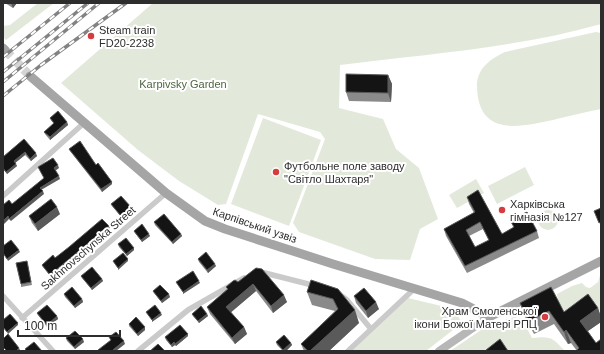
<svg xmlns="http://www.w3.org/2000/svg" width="604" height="354" font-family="Helvetica,sans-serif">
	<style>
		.green { fill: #e2e9db }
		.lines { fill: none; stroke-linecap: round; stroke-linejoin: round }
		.primary-tunnel { stroke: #d5d5d5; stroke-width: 9; stroke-dasharray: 9 4.5; stroke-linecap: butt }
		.street { stroke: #cacaca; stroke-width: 5.5 }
		.secondary { stroke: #b7b7b7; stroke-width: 8 }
		.primary { stroke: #a5a5a5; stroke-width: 9 }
		.rail-casing { stroke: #828282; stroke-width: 3.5 }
		.rail { stroke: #fff; stroke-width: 2; stroke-dasharray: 6; stroke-linecap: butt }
		.wall { fill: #8a8a8a; fill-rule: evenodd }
		.shaded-wall { fill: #5a5a5a }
		.building { fill: #141414; stroke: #5a5a5a; fill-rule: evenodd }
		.poi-dot { fill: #d73b3e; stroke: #fff; stroke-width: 1.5 }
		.labels { text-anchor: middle; stroke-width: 4; stroke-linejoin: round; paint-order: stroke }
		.poi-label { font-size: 11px; fill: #2d2d2d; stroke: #fff; text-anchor: start }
		.park-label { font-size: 11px; fill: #4e653e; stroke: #fff }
		.street-label { font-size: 11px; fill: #2d2d2d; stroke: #fff }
	</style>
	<rect width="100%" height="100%" fill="#fff"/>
	<path class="green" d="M38 3H54L6 40 3 37V26L10 25Z
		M153 3H601V24C517 48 427 54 340 65L339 108 383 119 396 149 419 168 438 219 420 229 410 260 375 259 299 232 293 223 325 139 320 132 258 114 226 204 218 205 179 181 138 150 61 83Z
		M596 32 601 33V109C585 112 569 116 553 120 520 127 479 137 477 88 476 69 490 59 505 52Z
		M263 118 321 140 289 226 231 204Z
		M525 167 534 185 497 204 488 186Z
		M476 179 484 193 457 208 449 195Z
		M538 220a10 10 0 1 1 20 0a10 10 0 1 1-20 0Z
		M601 272V313L596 306 567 314 558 301 557 294 572 286 582 283 586 287 590 288 598 282Z
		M408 298 454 309 462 323 426 351H352Z
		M514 317 522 319 532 338C551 336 552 337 565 351H450L487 326Z"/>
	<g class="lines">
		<path class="primary-tunnel" d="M5 50 30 76"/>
		<path class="street" d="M3 196 85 122
			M257 271 316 286
			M339 294 347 300 371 329
			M3 296 53 351
			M22 318 166 193
			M138 351 188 310 244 278
			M348 351 414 289"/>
		<path class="secondary" d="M439 351 489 317"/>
		<path class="primary" d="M3 48 5 50
			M30 76 166 193 205 221 225 229 333 264 462 303 489 317 601 261"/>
		<defs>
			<path id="rail" d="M3 57 70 3
				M3 72 88 3
				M3 82 99 3
				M3 96 41 65 126 3"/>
		</defs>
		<use href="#rail" class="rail-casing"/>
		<use href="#rail" class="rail"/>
	</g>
	<path class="wall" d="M5 3H17L13 8Z
		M388 75 392 84 391 102 349 101 346 92Z
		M50 118 67 122 68 125 50 140 45 134 44 132 54 124 51 120Z
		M24 139 37 156 31 161 25 155 15 163 17 166 7 174 3 169V157Z
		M69 149 96 165 112 182V184L102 192 70 151Z
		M467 197 502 234 514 228 510 220 537 231 539 238 467 273 446 236 444 229 474 213 469 204ZM483 229 489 241 475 247 469 236Z
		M111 204 132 210 122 218 112 206Z
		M60 214 38 231 32 223 29 216Z
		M154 222 181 234 182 236 173 244 155 225Z
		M109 226 110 229 51 277 43 267 42 265Z
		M134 231 150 236 142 242 135 233Z
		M118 244 134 248V250L127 256 119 247Z
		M198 259 216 266 208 273 199 262Z
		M27 261 32 285 21 287V284Z
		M256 268 287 302 273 313 256 291 231 312 244 327 247 334 235 344 210 314 207 307 227 289 226 287 238 282Z
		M81 276 102 279 103 281 92 290 82 278Z
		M338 289 359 323 329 351H304L301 344 335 311 312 305 307 292Z
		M153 291 170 297 162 303 154 293Z
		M64 294 82 299 83 302 75 308 65 297Z
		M354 296 379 309 368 318 356 303Z
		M520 303 564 312 598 308 601 317V322L588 331 601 351H577L571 343 568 344 554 324 534 334 524 315Z
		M37 313 57 316 58 319 47 327 38 315Z
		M192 314H207L208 316 199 323 193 316Z
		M129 324 145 327V330L138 336 129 326Z
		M188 336 176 346 175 345 172 347 166 340 165 337Z
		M66 338 84 342 75 349 67 341Z
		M276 342 291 343 292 345 286 351H283L277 345Z"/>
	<path class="shaded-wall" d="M11 3H17L13 8Z
		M388 75 392 84 391 102 388 93Z
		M67 122 68 125 50 140V137Z
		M25 152V155L15 163 14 161Z
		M36 153 37 156 31 161 30 159Z
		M16 164 17 166 7 174 6 172Z
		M58 165 59 168 55 171 54 168Z
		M59 176 60 179 41 190 40 188Z
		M112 182V184L102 192 101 189Z
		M43 191 44 194 11 221 9 219Z
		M57 207 60 214 38 231 35 224Z
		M131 207 132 210 122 218 121 216Z
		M8 216 9 219 3 225V221Z
		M109 226 110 229 51 277 50 275Z
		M149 234 150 236 142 242 141 240Z
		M181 234 182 236 173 244 172 242Z
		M134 248V250L127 256 126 254Z
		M19 250 20 252 8 261 7 259Z
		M128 259V261L118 270V268Z
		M215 264 216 266 208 273 207 270Z
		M102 279 103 281 92 290 91 288Z
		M199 281 200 283 183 294V292Z
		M253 284 256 291 229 314 226 307Z
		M169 294 170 297 162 303 161 301Z
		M284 295 287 302 273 313 271 306Z
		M82 299 83 302 75 308 74 306Z
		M376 302 379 309 368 318 366 311Z
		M598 308 601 317V322L585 333 580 321Z
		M355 310 359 323 329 351H310Z
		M161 313 162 315 152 322V320Z
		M207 314 208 316 199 323 198 321Z
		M57 316 58 319 47 327V325Z
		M18 323V325L8 334 7 332Z
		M145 327V330L138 336 137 334Z
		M244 327 247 334 235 344 232 338Z
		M566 330 571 343 568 344 564 332Z
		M188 334V336L176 346 175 344Z
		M83 339 84 342 75 349 74 347Z
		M124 341 125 344 116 351H113V350Z
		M174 342 175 345 172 347 171 345Z
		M291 343 292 345 286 351H284L283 350Z
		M19 348 20 350 19 351H16Z"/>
	<path class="building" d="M346 74 388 75V93L346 92Z
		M58 111 67 122 50 137 44 132 54 123 50 118Z
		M24 139 36 153 30 159 25 152 14 161 16 164 6 172 3 168V157Z
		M80 141 96 165 98 163 112 182 101 189 69 149Z
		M53 158 58 165 54 168 59 176 40 188 43 191 9 219 8 216 3 221V205L9 200 12 204 44 178 38 167Z
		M478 190 502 234 514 227 510 220 527 212 537 231 465 266 444 229 475 212 467 197ZM480 222 489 240 475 247 466 230Z
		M121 196 131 207 121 216 111 204Z
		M51 199 57 207 35 224 29 216Z
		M601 208V222L599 223 594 211Z
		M164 214 181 234 172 242 154 222Z
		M102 219 109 226 50 275 42 265 53 255 55 258 69 247Z
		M142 224 149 234 141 240 134 231Z
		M126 238 134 248 126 254 118 244Z
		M11 240 19 250 7 259 3 253V246Z
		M206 252 215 264 207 270 198 259Z
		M123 253 128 259 118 268 113 261Z
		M27 261 31 282 21 284 16 263Z
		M92 267 102 279 91 288 81 276Z
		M256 268 262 269 284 295 271 306 253 284 226 307 244 327 232 338 207 307 228 289 226 287 233 281 235 280 238 282Z
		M193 271 199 281 183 292 176 282Z
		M311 280 338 289 355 310 310 351H308L301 344 338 309 333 299 307 292Z
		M160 285 169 294 161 301 153 291Z
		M72 287 82 299 74 306 64 294Z
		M551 287 564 312 588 294 598 308 580 321 596 343 601 339V351H577V350L579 348 566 330 564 332 549 311 529 321 520 303Z
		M364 288 376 302 366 311 354 296Z
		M47 305 57 316 47 325 37 313Z
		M155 305 161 313 152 320 146 312Z
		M201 306 207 314 198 321 192 314Z
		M10 314 18 323 7 332 3 327V320Z
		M136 317 145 327 137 334 129 324Z
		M180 325 188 334 175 344 174 342 171 345 165 337Z
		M75 331 83 339 74 347 66 338Z
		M116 332 124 341 113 350V351H100L98 350 111 340 109 337Z
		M8 334 19 348 16 351H7L3 347V339Z
		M284 335 291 343 283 350 276 342Z
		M500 339 508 351H487L486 350Z
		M34 342 42 351H27L25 349Z
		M158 344 164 350 163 351H150Z"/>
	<g class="poi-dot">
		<circle cx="91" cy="36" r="4"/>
		<circle cx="276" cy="172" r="4"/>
		<circle cx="502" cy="210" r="4"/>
		<circle cx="545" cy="317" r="4"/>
	</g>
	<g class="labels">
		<g class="poi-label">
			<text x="99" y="34">Steam train<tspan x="99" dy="13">FD20-2238</tspan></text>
			<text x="284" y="170">Футбольне поле заводу<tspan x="284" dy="13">"Світло Шахтаря"</tspan></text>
			<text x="510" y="208">Харківська<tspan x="510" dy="13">гімназія №127</tspan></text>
			<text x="537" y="315" text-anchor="end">Храм Смоленської<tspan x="537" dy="13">ікони Божої Матері РПЦ</tspan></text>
		</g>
		<g class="park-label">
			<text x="183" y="88">Karpivsky Garden</text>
		</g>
		<g class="street-label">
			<text transform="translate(255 225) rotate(19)" y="4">Карпівський узвіз</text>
			<text transform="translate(88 248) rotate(-41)" y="4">Sakhnovschynska Street</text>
		</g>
	</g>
	<rect width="604" height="354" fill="none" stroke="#2d2d2d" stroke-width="8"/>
	<path d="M18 330v6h102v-6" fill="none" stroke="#2d2d2d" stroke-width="2"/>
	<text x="24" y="330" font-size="12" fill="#2d2d2d" stroke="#ffffff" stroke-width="3" paint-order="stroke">100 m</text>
</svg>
